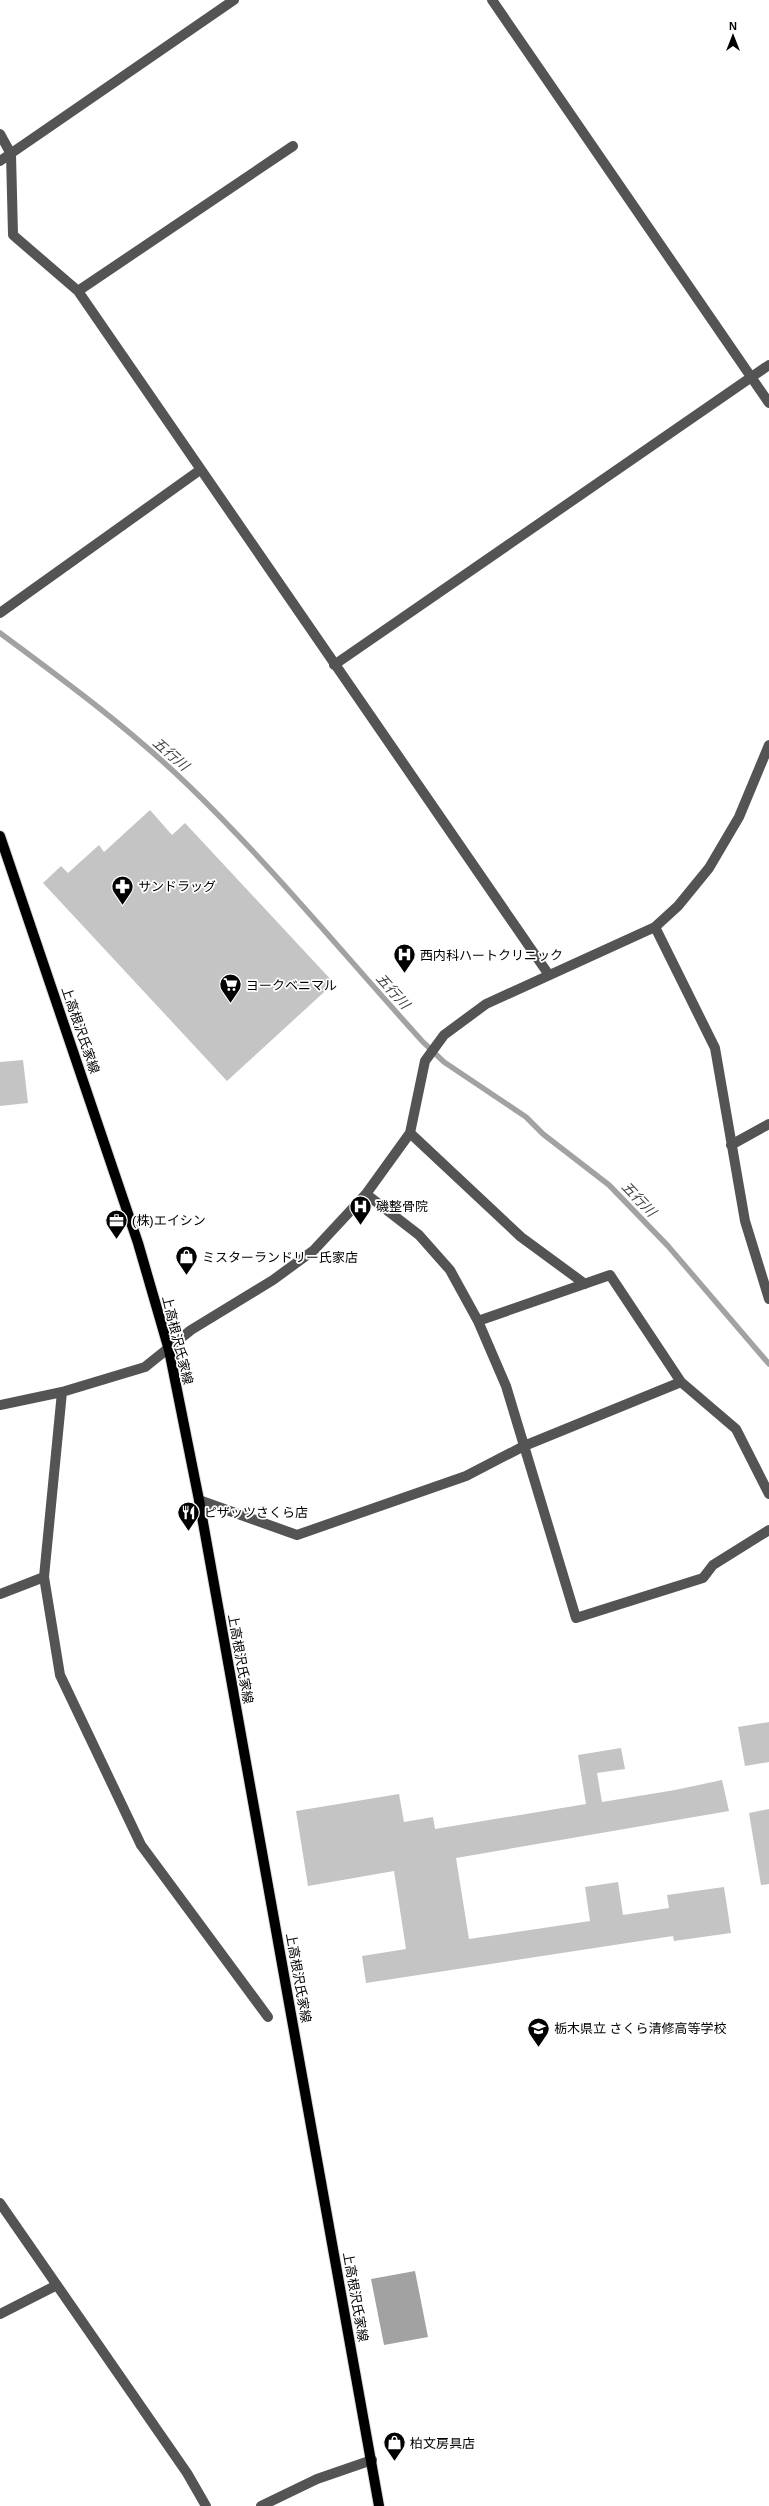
<svg xmlns="http://www.w3.org/2000/svg" width="769" height="2506" font-family="Arial,'Noto Sans JP',sans-serif">
	<style>
		.water { fill: #a2a2a2 }
		.lines { fill: none; stroke-linecap: round; stroke-linejoin: round }
		.stream { stroke: #a2a2a2; stroke-width: 5.5 }
		.building { fill: #c4c4c4 }
		.major-casing { stroke: #dbdbdb; stroke-width: 12 }
		.minor { stroke: #545454; stroke-width: 10 }
		.major { stroke: #000; stroke-width: 10 }
		.labels { text-anchor: middle; stroke-width: 3.5; stroke-linejoin: round; paint-order: stroke }
		.poi-label { font-size: 13px; fill: #000; stroke: #fff; text-anchor: start }
		.street-label { font-size: 13px; fill: #000; stroke: #fff }
		.water-label { font-size: 14px; font-style: italic; fill: #434343; stroke: #fff }
	</style>
	<rect width="100%" height="100%" fill="#fff"/>
	<path class="water" d="M415 2271 428 2337 384 2345 371 2279Z"/>
	<g class="lines">
		<path class="stream" d="M0 633C65 681 130 729 188 785 271 865 345 956 423 1042L444 1062 526 1117 543 1134 609 1185 668 1246 769 1364"/>
	</g>
	<path class="building" d="M150 810 172 835 185 823 334 983 227 1081 43 883 61 866 68 873 99 845 104 852Z
		M23 1060 28 1103 0 1106V1062Z
		M769 1722V1762L745 1766 738 1727Z
		M621 1748 625 1769 597 1773 602 1802 675 1790 722 1780 729 1811 456 1858 469 1939 590 1921 585 1887 618 1882 623 1915 669 1908 667 1895 724 1887 731 1933 674 1941 673 1936 366 1983 362 1956 406 1949 394 1871 308 1886 296 1811 399 1794 404 1822 433 1817 435 1829 586 1804 578 1755Z
		M769 1809V1884L761 1885 749 1813Z"/>
	<g class="lines">
		<defs>
			<path id="major" d="M0 836 138 1243 169 1350 199 1500 379 2506"/>
		</defs>
		<use href="#major" class="major-casing"/>
		<path class="minor" d="M492 0 769 403
			M0 134 11 154 13 235 78 291 549 975
			M0 161 234 0
			M78 291 293 146
			M0 613 200 470
			M334 665 769 365
			M655 927 715 1048 745 1221 769 1299
			M410 1133 521 1237 585 1284
			M731 1145 769 1124
			M366 1194 419 1235 450 1270 478 1321 506 1386 576 1618 703 1578 713 1565 769 1530
			M478 1321 610 1275 681 1382
			M62 1392 44 1577 60 1675 141 1845 268 2017
			M0 1405 62 1392 145 1367 191 1330 273 1280 314 1250 366 1194 410 1133 425 1061 444 1035 486 1004 655 927 678 906 709 868 739 817 769 745
			M199 1500 297 1535 466 1476 524 1446 681 1382 736 1429 769 1494
			M0 1594 44 1577
			M0 2203 187 2473 206 2506
			M0 2314 57 2285
			M261 2506 317 2479 372 2460"/>
		<use href="#major" class="major"/>
	</g>
	<defs>
		<symbol id="pharmacy-pin" viewBox="-11 -11 22 30"><path d="M0 17L-7.5 6A9.5 9.5 0 1 1 7.5 6Z" fill="#000" stroke="#fff"/><path d="M-2-6h4v4h4v4h-4v4h-4v-4h-4v-4h4Z" fill="#fff"/></symbol>
		<symbol id="hospital-pin" viewBox="-11 -11 22 30"><path d="M0 17L-7.5 6A9.5 9.5 0 1 1 7.5 6Z" fill="#000" stroke="#fff"/><path d="M-5-5h3v3.5h4V-5h3V5h-3V1.5h-4V5h-3Z" fill="#fff"/></symbol>
		<symbol id="supermarket-pin" viewBox="-11 -11 22 30"><path d="M0 17L-7.5 6A9.5 9.5 0 1 1 7.5 6Z" fill="#000" stroke="#fff"/><path d="M-6-5.5h2.5l.6 2H6L4.5 2H-2.5L-4.4-4H-6ZM-1.5 3.2a1.3 1.3 0 1 0 .1 0ZM3 3.2a1.3 1.3 0 1 0 .1 0Z" fill="#fff"/></symbol>
		<symbol id="office-pin" viewBox="-11 -11 22 30"><path d="M0 17L-7.5 6A9.5 9.5 0 1 1 7.5 6Z" fill="#000" stroke="#fff"/><path d="M-6-3h4V-5.5h4V-3h4V5H-6ZM-1-4.5V-3h2v-1.5ZM-6 0V1H6V0Z" fill="#fff"/></symbol>
		<symbol id="shop-pin" viewBox="-11 -11 22 30"><path d="M0 17L-7.5 6A9.5 9.5 0 1 1 7.5 6Z" fill="#000" stroke="#fff"/><path d="M-5-2.5h2.3a2.7 3.5 0 0 1 5.4 0H5L5.5 6h-11ZM-1.5-2.5h3a1.5 2.3 0 0 0-3 0Z" fill="#fff"/></symbol>
		<symbol id="restaurant-pin" viewBox="-11 -11 22 30"><path d="M0 17L-7.5 6A9.5 9.5 0 1 1 7.5 6Z" fill="#000" stroke="#fff"/><path d="M-5-6h1v4h1v-4h1v4h1v-4h1v5L-1.5 .5V6h-2V.5L-5-1ZM5-6V6H3V1.5H1.5Q1.5-4 5-6Z" fill="#fff"/></symbol>
		<symbol id="school-pin" viewBox="-11 -11 22 30"><path d="M0 17L-7.5 6A9.5 9.5 0 1 1 7.5 6Z" fill="#000" stroke="#fff"/><path d="M0-5L7-2L0 1L-7-2ZM-4 1L0 2.5L4 1V4Q0 6-4 4Z" fill="#fff"/></symbol>
	</defs>
	<g fill-rule="evenodd">
		<use href="#pharmacy-pin" x="110" y="874" width="25" height="34"/>
		<use href="#hospital-pin" x="392" y="942" width="25" height="34"/>
		<use href="#supermarket-pin" x="218" y="972" width="25" height="34"/>
		<use href="#hospital-pin" x="348" y="1194" width="25" height="34"/>
		<use href="#office-pin" x="104" y="1208" width="25" height="34"/>
		<use href="#shop-pin" x="174" y="1244" width="25" height="34"/>
		<use href="#restaurant-pin" x="176" y="1500" width="25" height="34"/>
		<use href="#school-pin" x="526" y="2016" width="25" height="34"/>
		<use href="#shop-pin" x="382" y="2430" width="25" height="34"/>
	</g>
	<g class="labels">
		<g class="poi-label">
			<text x="138" y="891">サンドラッグ</text>
			<text x="420" y="960">西内科ハートクリニック</text>
			<text x="246" y="990">ヨークベニマル</text>
			<text x="376" y="1211">磯整骨院</text>
			<text x="132" y="1225">(株)エイシン</text>
			<text x="202" y="1262">ミスターランドリー氏家店</text>
			<text x="204" y="1517">ピザッツさくら店</text>
			<text x="554" y="2033">栃木県立 さくら清修高等学校</text>
			<text x="410" y="2448">柏文房具店</text>
		</g>
		<g class="street-label">
			<text transform="translate(81 1030) rotate(71)" y="5">上高根沢氏家線</text>
			<text transform="translate(178 1340) rotate(76)" y="5">上高根沢氏家線</text>
			<text transform="translate(241 1659) rotate(80)" y="5">上高根沢氏家線</text>
			<text transform="translate(299 1978) rotate(80)" y="5">上高根沢氏家線</text>
			<text transform="translate(356 2297) rotate(80)" y="5">上高根沢氏家線</text>
		</g>
		<g class="water-label">
			<text transform="translate(171 754) rotate(41)" y="5">五行川</text>
			<text transform="translate(393 991) rotate(48)" y="5">五行川</text>
			<text transform="translate(639 1199) rotate(46)" y="5">五行川</text>
		</g>
	</g>
	<g transform="translate(733 36)" stroke="#ffffff" stroke-width="3" paint-order="stroke">
	<path d="M0-3L7 15L0 10L-7 15Z" fill="#000000"/>
	<text y="-6" font-size="11" font-weight="bold" text-anchor="middle" fill="#000000">N</text>
	</g>
</svg>
